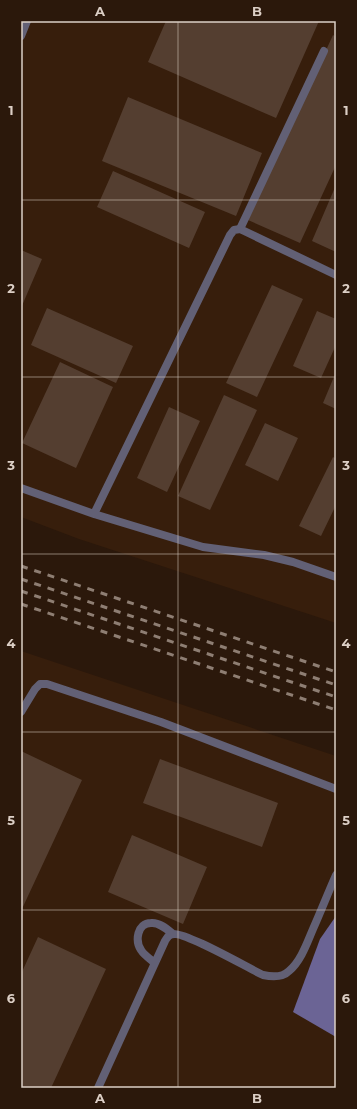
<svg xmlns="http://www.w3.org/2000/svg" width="357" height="1109" font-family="Montserrat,sans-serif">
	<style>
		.built { fill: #371e0c }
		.water { fill: #6b6495 }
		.building { fill: #543e30 }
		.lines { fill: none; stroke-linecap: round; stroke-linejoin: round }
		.lane { stroke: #626075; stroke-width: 8 }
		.street { stroke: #626075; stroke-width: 8 }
		.rail { stroke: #8e7e73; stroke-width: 3; stroke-dasharray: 7 7; stroke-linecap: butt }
		.grid { fill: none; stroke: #dccfc6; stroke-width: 1; stroke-opacity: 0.55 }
		.neatline { fill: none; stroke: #dccfc6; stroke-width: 1.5 }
		.grid-label { font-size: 13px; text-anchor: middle; font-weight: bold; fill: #dccfc6 }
	</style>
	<rect width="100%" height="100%" fill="#2b180b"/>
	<path class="built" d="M21 21H336V623L79 539 21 517Z
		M21 651 336 756V1088H21Z"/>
	<path class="water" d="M336 916V1037L293 1012 320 939Z"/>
	<path class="building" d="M166 21H319L276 118 148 62Z
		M333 35 336 37V165L300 243 248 220Z
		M128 97 262 153 236 216 102 161Z
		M113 171 205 212 189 248 97 207Z
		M336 185V252L312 241Z
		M21 250 42 259 21 308Z
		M272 285 303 299 257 397 226 383Z
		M47 308 133 346 116 383 31 345Z
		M317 311 336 319V345L321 378 293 366Z
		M60 362 113 387 76 468 22 443Z
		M336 372V409L323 403Z
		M224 395 257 410 210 510 178 496Z
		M169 407 200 421 167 492 137 478Z
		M265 423 298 438 278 481 245 465Z
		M333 457 336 459V505L321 536 299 526Z
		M21 751 82 780 21 911Z
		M160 759 278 803 262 847 143 803Z
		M132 835 207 867 183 924 108 892Z
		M38 937 106 969 51 1088H21V974Z"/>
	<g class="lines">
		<path class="lane" d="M240 229 324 51
			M21 712 35 689 40 684H47L161 722 336 789
			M155 963C150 959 144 955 141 950 135 941 137 923 151 923 159 922 167 929 173 934
			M98 1088 165 941C167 938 168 935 172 934 184 931 248 968 263 975 272 977 282 978 289 971 301 961 307 943 313 929 321 911 328 893 336 875"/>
		<path class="street" d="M21 36 27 21
			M21 488 94 514 203 547 264 555 293 562 336 577
			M94 514 230 235 234 230 240 229 336 275"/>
		<path class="rail" d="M21 566 336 672
			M21 579 336 685
			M21 591 336 697
			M21 604 336 710"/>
	</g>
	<path class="grid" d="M178 21V1088M21 200H336M21 377H336M21 554H336M21 732H336M21 910H336"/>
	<rect width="357" height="1109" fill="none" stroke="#2b180b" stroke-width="44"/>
	<rect x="22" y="22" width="313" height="1065" class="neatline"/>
	<g class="grid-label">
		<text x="100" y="16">A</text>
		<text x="257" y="16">B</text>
		<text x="11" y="115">1</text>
		<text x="346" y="115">1</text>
		<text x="11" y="293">2</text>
		<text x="346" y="293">2</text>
		<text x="11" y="470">3</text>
		<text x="346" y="470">3</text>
		<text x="11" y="648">4</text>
		<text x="346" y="648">4</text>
		<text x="11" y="825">5</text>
		<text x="346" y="825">5</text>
		<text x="11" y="1003">6</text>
		<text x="346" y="1003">6</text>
		<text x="100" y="1103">A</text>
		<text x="257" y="1103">B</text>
	</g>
</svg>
